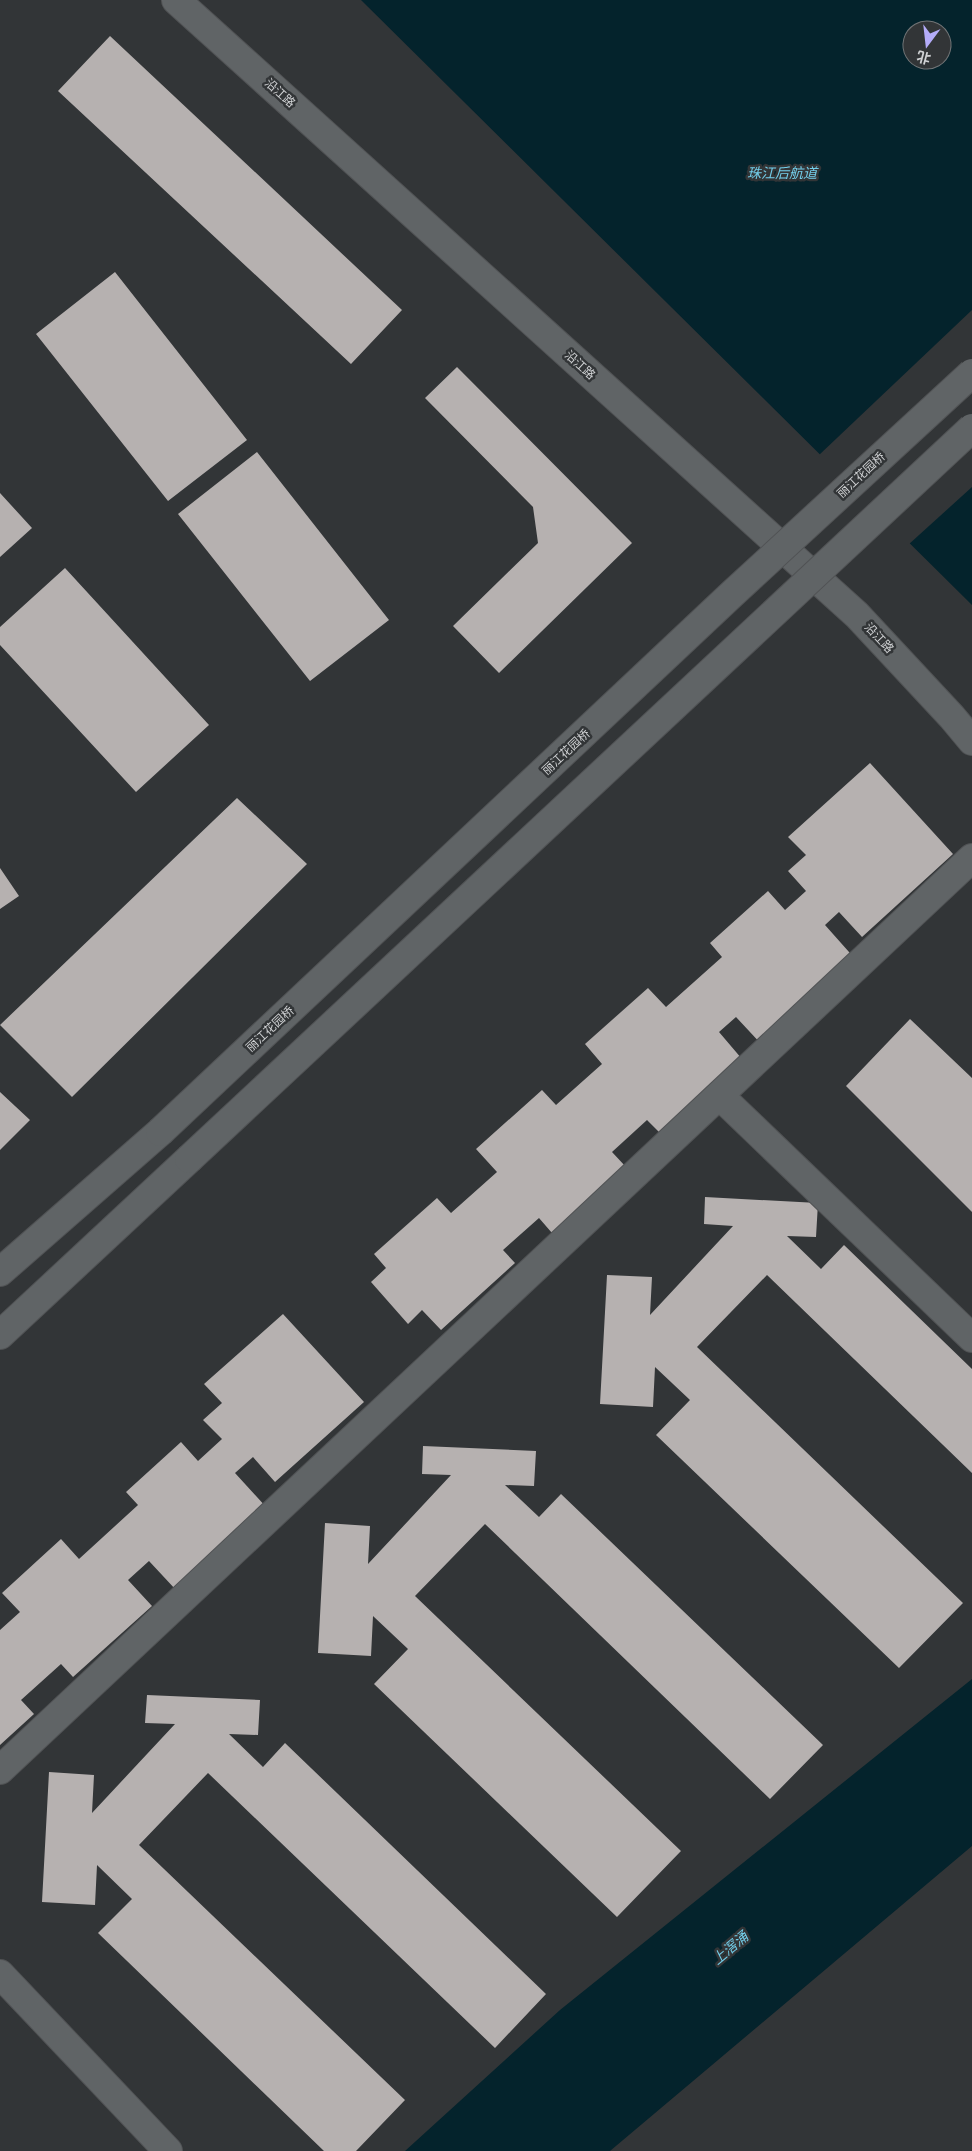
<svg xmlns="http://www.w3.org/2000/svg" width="972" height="2151" font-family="Lora,'Noto Sans SC',serif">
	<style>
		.water { fill: #04232c; fill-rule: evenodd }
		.pier { fill: #323537 }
		.building { fill: #b6b1b0 }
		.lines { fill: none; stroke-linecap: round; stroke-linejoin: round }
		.minor-casing { stroke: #515355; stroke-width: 30 }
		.tertiary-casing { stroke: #515355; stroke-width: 30 }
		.minor { stroke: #606466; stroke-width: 28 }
		.tertiary { stroke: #606466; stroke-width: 28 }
		.tertiary-bridge-casing { stroke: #515355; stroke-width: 30; stroke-linecap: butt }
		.tertiary-bridge { stroke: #606466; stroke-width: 28 }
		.labels { text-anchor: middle; stroke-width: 5; stroke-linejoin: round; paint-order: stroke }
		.street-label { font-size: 12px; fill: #d0d2d4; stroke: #323537 }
		.water-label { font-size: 14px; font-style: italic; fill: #73ceea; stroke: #323537 }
	</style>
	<rect width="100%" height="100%" fill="#323537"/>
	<path class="water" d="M361 0H972V605ZM912 30H942V60H912Z
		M972 1679V1846L610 2151H405L560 2010Z"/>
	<path class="pier" d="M972 310V487L908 545 818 456Z"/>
	<path class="building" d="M110 36 402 310 351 364 58 91Z
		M115 272 247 440 168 501 36 334Z
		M457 367 632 543 499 673 453 626 538 543 533 507 425 398Z
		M257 452 389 620 310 681 178 514Z
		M0 493 32 528 0 557Z
		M65 568 209 725 136 792 0 645V627Z
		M870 763 953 854 862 937 839 912 825 925 857 961 763 1046 736 1017 719 1032 742 1059 660 1133 647 1120 612 1152 626 1167 552 1233 539 1218 503 1250 515 1263 441 1330 422 1310 408 1324 371 1282 386 1268 374 1254 437 1198 451 1213 497 1172 476 1149 542 1090 556 1105 602 1064 585 1044 648 988 666 1007 722 957 710 943 768 891 785 910 806 891 788 871 806 855 788 837Z
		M237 798 307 864 72 1097 0 1025Z
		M0 868 19 896 0 909Z
		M910 1019 972 1078V1212L846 1086Z
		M0 1092 30 1120 0 1150Z
		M705 1197 818 1203 816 1237 787 1236 821 1269 844 1245 972 1369V1473L767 1275 697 1347 963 1603 899 1668 656 1435 690 1400 655 1367 653 1407 600 1404 607 1275 652 1277 650 1315 733 1226 704 1224Z
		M283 1314 364 1402 275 1482 253 1457 235 1473 267 1508 176 1590 149 1561 128 1580 152 1606 73 1677 61 1664 21 1700 34 1714 0 1745V1630L20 1612 2 1593 61 1539 79 1559 138 1505 126 1492 181 1442 198 1461 222 1439 203 1420 222 1403 204 1384Z
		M423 1446 536 1451 534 1486 505 1485 539 1517 561 1494 823 1745 770 1799 485 1524 415 1596 681 1851 617 1917 374 1684 408 1649 373 1616 371 1656 318 1653 325 1523 370 1526 368 1564 451 1475 422 1474Z
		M147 1695 260 1700 258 1735 229 1734 263 1767 285 1743 546 1994 495 2048 208 1773 139 1845 405 2100 356 2151H324L98 1933 132 1899 97 1865 95 1905 42 1902 49 1772 94 1775 92 1813 175 1724 145 1723Z"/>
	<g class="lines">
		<defs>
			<path id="minor" d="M720 1096 972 1338
				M0 1770 972 858
				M0 1974 168 2151"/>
			<path id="tertiary" d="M176 0 857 615 952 717 972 741
				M0 1272 160 1132
				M0 1335 189 1159"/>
		</defs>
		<use href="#minor" class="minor-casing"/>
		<use href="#tertiary" class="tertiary-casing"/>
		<use href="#minor" class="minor"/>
		<use href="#tertiary" class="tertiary"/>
		<defs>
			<path id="tertiary-bridge" d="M160 1132 732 594 972 373
				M189 1159 972 428"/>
		</defs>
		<use href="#tertiary-bridge" class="tertiary-bridge-casing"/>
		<use href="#tertiary-bridge" class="tertiary-bridge"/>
	</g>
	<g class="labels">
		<g class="street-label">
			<text transform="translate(280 93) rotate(42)" y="4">沿江路</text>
			<text transform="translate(580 365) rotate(42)" y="4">沿江路</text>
			<text transform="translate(861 475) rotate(-43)" y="4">丽江花园桥</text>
			<text transform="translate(879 638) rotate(47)" y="4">沿江路</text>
			<text transform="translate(566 752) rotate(-43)" y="4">丽江花园桥</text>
			<text transform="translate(270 1029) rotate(-43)" y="4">丽江花园桥</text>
		</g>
		<g class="water-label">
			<text x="782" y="178">珠江后航道</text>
			<text transform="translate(730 1948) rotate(-40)" y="5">上滘涌</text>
		</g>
	</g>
	<g transform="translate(927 45) rotate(195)"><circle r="24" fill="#323537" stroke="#717476"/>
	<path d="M0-4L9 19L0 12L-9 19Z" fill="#b4acf9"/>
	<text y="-8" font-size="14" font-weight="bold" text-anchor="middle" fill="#d0d2d4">北</text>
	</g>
</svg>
